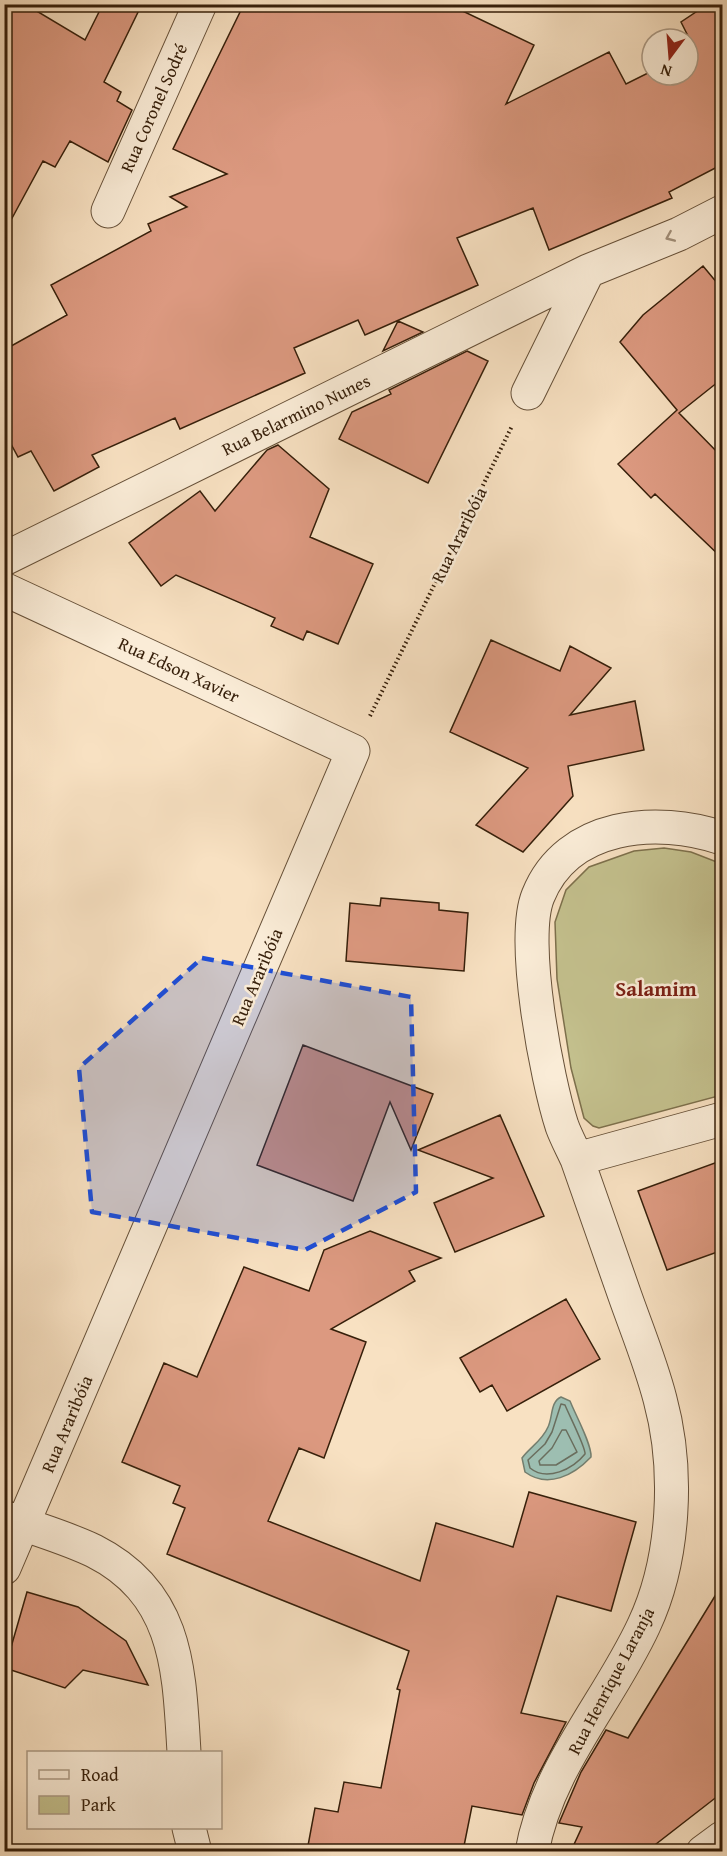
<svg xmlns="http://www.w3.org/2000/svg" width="727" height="1856" font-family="'Gentium Book Plus',serif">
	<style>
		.green { fill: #c4c18e; stroke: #7d704c; stroke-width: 1.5 }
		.water { fill: #9dbeb1; stroke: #747e6e; stroke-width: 1.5 }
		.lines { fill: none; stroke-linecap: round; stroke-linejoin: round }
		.shore { stroke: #6a6e5e; stroke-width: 1.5 }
		.building { fill: #dc9980; stroke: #361f0a; stroke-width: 1.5 }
		.minor-casing { stroke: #665038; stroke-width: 35 }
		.path { stroke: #361f0a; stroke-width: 4; stroke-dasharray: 1.5 3; stroke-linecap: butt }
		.minor { stroke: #faecd7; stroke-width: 33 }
		.oneway { stroke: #a2907b }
		.marked { fill: #1d4ed8; fill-opacity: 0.2; stroke: #1d4ed8; stroke-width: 4.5; stroke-dasharray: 12 8; stroke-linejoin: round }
		.labels { text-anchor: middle; stroke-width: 5; stroke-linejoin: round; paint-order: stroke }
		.street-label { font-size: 18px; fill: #361f0a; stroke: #faecd7 }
		.quarter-label { font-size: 21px; font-weight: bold; fill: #7a1f14; stroke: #faecd7 }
	</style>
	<rect width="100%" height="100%" fill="#f8e1c2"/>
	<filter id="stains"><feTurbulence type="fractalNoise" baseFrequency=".00333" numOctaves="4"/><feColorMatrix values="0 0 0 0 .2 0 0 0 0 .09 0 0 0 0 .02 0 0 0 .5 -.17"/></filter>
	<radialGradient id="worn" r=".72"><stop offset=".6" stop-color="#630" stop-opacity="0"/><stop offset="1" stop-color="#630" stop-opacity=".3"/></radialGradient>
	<path class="green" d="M664 848 691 852 722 864V1095L599 1128 593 1126 584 1118 571 1068 557 979 555 922 566 890 589 867 634 851Z"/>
	<path class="water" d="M561 1397 570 1401C576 1416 592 1445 591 1457 574 1475 548 1489 525 1472L522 1458C530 1447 542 1441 548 1427 553 1417 550 1402 561 1397Z"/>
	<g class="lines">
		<path class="shore" d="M561 1404 565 1405C569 1415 586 1448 585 1454 573 1469 547 1482 530 1468L528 1460 545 1444 552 1432Z
			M562 1430H566L577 1452 556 1465H540L539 1461 552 1448Z"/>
	</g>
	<path class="building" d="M4 4H25L85 40 103 4H142L104 82 121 92 117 101 132 110 108 162 70 141 55 167 43 161 4 233Z
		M244 4H448L534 45 506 104 609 52 626 84 652 71V75H688V52L694 48 681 22 708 4H723V164L669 192 672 198 549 250 533 208 457 238 478 285 365 335 358 320 294 348 305 373 180 429 175 418 92 455 99 467 54 491 31 451 18 457 4 431V350L67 315 51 285 151 231 148 224 187 207 170 197 227 174 173 149Z
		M703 266 723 290V378L679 413 723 458V559L655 494 651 498 618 464 677 410 620 342 643 315Z
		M398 321 423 332 383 351Z
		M467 351 488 361 428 483 339 439 352 412 391 394 389 390Z
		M278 445 329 489 310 537 373 564 338 644 307 631 303 640 271 626 275 618 176 575 161 586 129 543 200 491 215 511 267 450Z
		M491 640 560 671 570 646 611 668 570 715 635 701 644 750 568 766 573 796 523 852 476 825 528 768 450 732Z
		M381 898 439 903V910L468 913 464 971 346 961 350 903 380 906Z
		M303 1045 433 1094 411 1150 390 1102 353 1201 257 1165Z
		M500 1115 544 1216 455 1252 434 1203 493 1178 418 1150Z
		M723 1160V1250L667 1270 638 1191Z
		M370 1231 441 1258 409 1271 415 1281 331 1329 366 1342 324 1458 299 1448 268 1521 420 1581 436 1523 513 1547 529 1492 636 1522 611 1611 557 1596 521 1713 566 1722 534 1783 522 1815 472 1806 463 1851H307L315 1808 338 1812 344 1782 381 1788 400 1690 397 1689 409 1651 167 1554 185 1508 173 1503 180 1486 122 1462 164 1363 197 1377 244 1267 309 1291 324 1250Z
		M566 1299 600 1359 507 1411 492 1385 480 1392 460 1358Z
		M723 1583V1792L647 1851H571L582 1827 559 1823 581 1772 606 1730 628 1738Z
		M27 1592 78 1607 126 1641 148 1685 83 1670 65 1688 5 1668Z"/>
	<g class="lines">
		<defs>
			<path id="minor" d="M108 211 200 4
				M528 393 588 271
				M4 559 588 271 679 234 722 212
				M4 589 353 751 4 1568
				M577 1159 722 1119
				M4 1517C34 1529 65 1537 94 1551 179 1594 179 1671 184 1752
				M189 1828 195 1852
				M532 1852C547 1767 609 1701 644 1625 675 1559 679 1469 660 1399 651 1364 637 1330 625 1296 609 1250 593 1205 577 1159 572 1148 566 1137 562 1126 547 1080 520 940 538 896 567 823 657 816 722 838
				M703 1852 722 1838"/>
		</defs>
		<use href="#minor" class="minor-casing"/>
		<path class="path" d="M370 716 512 426"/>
		<use href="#minor" class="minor"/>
	</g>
	<defs><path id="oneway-chevron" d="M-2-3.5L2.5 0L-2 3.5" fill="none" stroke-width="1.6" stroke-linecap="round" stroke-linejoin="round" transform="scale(1.5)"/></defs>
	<use class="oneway" href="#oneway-chevron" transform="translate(670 237) rotate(157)"/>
	<path class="marked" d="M202 958 411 997 416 1192 305 1250 92 1212 79 1068Z"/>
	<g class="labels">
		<g class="street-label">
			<text transform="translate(154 108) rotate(-66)" y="6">Rua Coronel Sodré</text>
			<text transform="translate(296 415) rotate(-26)" y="6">Rua Belarmino Nunes</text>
			<text transform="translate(459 535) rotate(-64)" y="6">Rua Araribóia</text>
			<text transform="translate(179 670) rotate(25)" y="6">Rua Edson Xavier</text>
			<text transform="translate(257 977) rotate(-67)" y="6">Rua Araribóia</text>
			<text transform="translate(67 1424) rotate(-67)" y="6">Rua Araribóia</text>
			<text transform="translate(611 1681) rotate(-62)" y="6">Rua Henrique Laranja</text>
		</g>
		<g class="quarter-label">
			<text x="656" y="996">Salamim</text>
		</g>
	</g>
	<rect width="727" height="1856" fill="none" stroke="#f8e1c2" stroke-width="24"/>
	<rect x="6" y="6" width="715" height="1844" fill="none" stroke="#361f0a" stroke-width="3"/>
	<rect x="12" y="12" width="703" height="1832" fill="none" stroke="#361f0a" stroke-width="1.5"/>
	<rect x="27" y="1751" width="195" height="78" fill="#faecd7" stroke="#ac9a85" stroke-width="1.5"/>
	<rect x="39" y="1770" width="30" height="9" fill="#faecd7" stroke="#ac9a85" stroke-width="1.5"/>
	<text x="81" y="1781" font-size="18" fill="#361f0a">Road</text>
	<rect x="39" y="1796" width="30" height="18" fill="#c4c18e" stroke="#ac9a85" stroke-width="1.5"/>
	<text x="81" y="1811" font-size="18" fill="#361f0a">Park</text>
	<g transform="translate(670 57) rotate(196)"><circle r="28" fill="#faecd7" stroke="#ac9a85" stroke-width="1.5"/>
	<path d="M0-4.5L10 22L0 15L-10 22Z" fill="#8f2418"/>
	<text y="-9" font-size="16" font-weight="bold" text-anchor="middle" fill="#361f0a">N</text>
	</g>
	<rect width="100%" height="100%" filter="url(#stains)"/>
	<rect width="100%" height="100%" fill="url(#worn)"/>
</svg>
